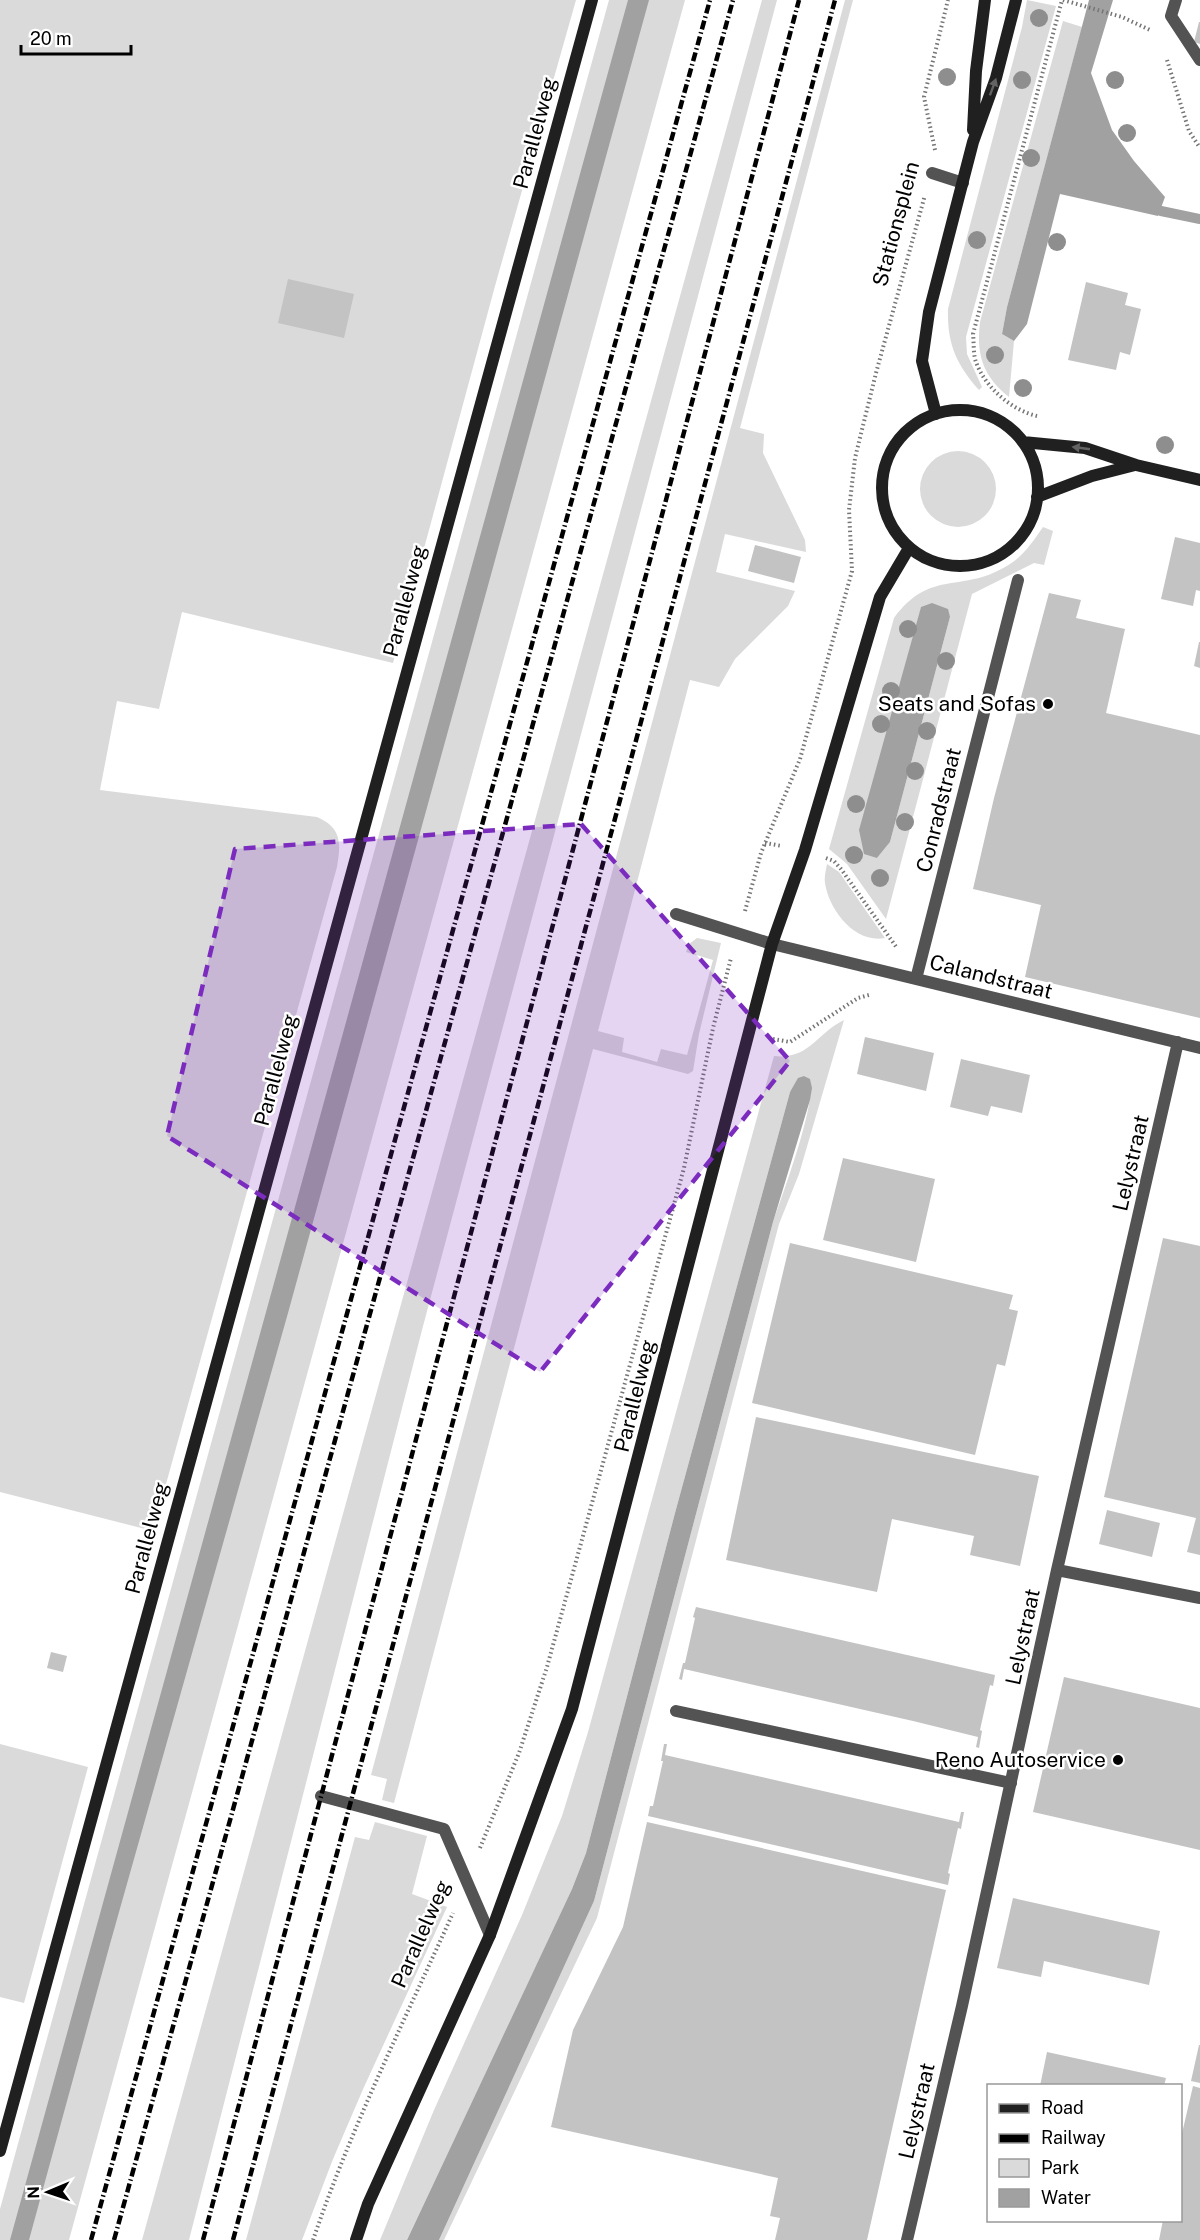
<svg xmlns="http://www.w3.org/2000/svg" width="1200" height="2240" font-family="'Public Sans',sans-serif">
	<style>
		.green { fill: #dadada; fill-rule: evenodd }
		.water { fill: #a1a1a1 }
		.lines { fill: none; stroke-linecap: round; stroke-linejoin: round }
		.stream { stroke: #a1a1a1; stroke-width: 10 }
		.building { fill: #c3c3c3 }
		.path { stroke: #757575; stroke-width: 4; stroke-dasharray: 1.5 3; stroke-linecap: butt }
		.lane { stroke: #535353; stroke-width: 12 }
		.street { stroke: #535353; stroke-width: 12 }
		.secondary { stroke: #202020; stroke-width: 12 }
		.rail { stroke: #000; stroke-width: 4.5; stroke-dasharray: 9 3 1.5 3; stroke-linecap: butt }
		.tree { fill: #8e8e8e }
		.oneway { fill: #636363 }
		.marked { fill: #7b2cbf; fill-opacity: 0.2; stroke: #7b2cbf; stroke-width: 4.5; stroke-dasharray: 12 8; stroke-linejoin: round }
		.poi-dot { fill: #000; stroke: #fff; stroke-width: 2 }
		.labels { text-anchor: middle; stroke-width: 5; stroke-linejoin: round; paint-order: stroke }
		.street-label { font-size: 21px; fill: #000; stroke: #fff }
		.poi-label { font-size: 21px; fill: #000; stroke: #fff; text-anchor: end }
	</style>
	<rect width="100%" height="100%" fill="#fff"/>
	<path class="green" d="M0 0H576L495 286 393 663 182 612 159 709 117 701 100 790 317 817C342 828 341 843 337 867L153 1531 0 1492Z
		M609 0H685L69 2240H0V2209Z
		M762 0H777L422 1330 189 2240H142Z
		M845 0H853L740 428 764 434 763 453 805 540 806 552 725 534 716 572 795 591 788 606 735 659 719 687 690 680 598 1031 624 1038 622 1052 657 1062 661 1049 687 1055 713 960 686 952 689 944 697 938 721 943 699 1034 693 1071 688 1074 593 1049 394 1803 382 1800 387 1779 371 1775Z
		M1027 0 1056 6 966 337 967 354 982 387 979 390C956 364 947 343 948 309L1022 27Z
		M1063 21 1082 27 1007 307 1002 334 1014 341 1009 397C983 376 976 355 980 322Z
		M920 489a38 38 0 1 1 76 0a38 38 0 1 1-76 0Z
		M1043 527 1053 531 1044 565 1034 563 972 594 886 919 847 864 829 849 894 618C930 569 961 593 1005 567 1022 558 1032 543 1043 527ZM921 608 950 617 890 842 877 858 896 699Z
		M827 864 839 872 885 938C855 944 829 910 825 883 824 877 826 870 827 864Z
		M844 1020 799 1174 779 1224 597 1918 444 2240H439L594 1901 773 1222C783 1193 816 1105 810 1080L804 1076 790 1092 675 1513 586 1853 572 1889 407 2240H380L434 2110 522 1915 562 1816 588 1732 774 1056C809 1060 817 1033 844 1020Z
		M0 1744 88 1767 24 2003 0 1997Z
		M375 1822 427 1836 412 1894 447 1907 364 2087 333 2159 302 2240H246L355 1837 369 1840Z"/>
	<path class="water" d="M628 0H649L288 1313 110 1944 29 2240H10Z
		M1089 0H1113L1091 73 1112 130 1134 161 1165 197 1158 216 1060 194 1027 324 1014 341 1002 334 1007 307Z
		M932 603 948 609 950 617 890 842 877 858 864 854 859 830 921 607Z
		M804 1076 810 1079 812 1088 810 1100 773 1222 594 1901 439 2240H407L572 1889 586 1853 675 1513 790 1092 798 1078Z"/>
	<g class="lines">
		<path class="stream" d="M1161 211 1200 219"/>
	</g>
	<path class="building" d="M1199 22H1200V44L1194 42Z
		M288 279 354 294 344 338 278 323Z
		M1086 282 1128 293 1125 305 1141 309 1130 355 1120 352 1116 370 1068 360Z
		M1175 537 1200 543V591L1196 590 1193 606 1161 599Z
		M755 545 801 557 794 583 748 571Z
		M1049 593 1081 600 1076 618 1125 629 1106 713 1200 735V1018L1025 977 1041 905 973 889 994 798Z
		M1199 642H1200V668L1194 666Z
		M865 1037 934 1053 926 1091 857 1074Z
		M961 1059 1030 1075 1022 1113 991 1106 988 1116 950 1107Z
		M843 1158 935 1179 916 1262 823 1240Z
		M1163 1238 1200 1246V1555L1187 1552 1196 1518 1104 1497Z
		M790 1243 1013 1295 1009 1309 1018 1311 1005 1366 997 1364 975 1455 752 1403Z
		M756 1417 1039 1476 1020 1566 970 1555 974 1536 892 1519 877 1592 726 1560Z
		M1107 1510 1160 1523 1152 1557 1099 1544Z
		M696 1607 995 1675 993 1686 990 1685 980 1730 982 1731 979 1748 976 1747 978 1737 913 1721 684 1669 682 1680 679 1679 683 1663H685L695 1618 693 1617Z
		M51 1652 67 1656 63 1672 47 1668Z
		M1064 1677 1200 1708V1850L1033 1812Z
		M664 1744H667L665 1755 959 1822 961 1812H964L961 1829 958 1828 948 1873 950 1874 948 1885 648 1816 650 1806H653L663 1761H661Z
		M647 1822 946 1890 867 2240H775L780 2218 770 2216 778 2178 551 2127 573 2030 623 1927Z
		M1013 1898 1160 1931 1149 1985 1044 1961 1041 1977 997 1968Z
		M1199 2045H1200V2083L1191 2081Z
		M1047 2052 1166 2078 1164 2086H1040Z
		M1193 2086 1200 2088V2240H1159L1163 2220H1180V2142Z"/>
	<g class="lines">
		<path class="path" d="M1063 0 1122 17 1150 30
			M1167 60 1189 131 1200 148
			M935 150 924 97 948 0
			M1037 416C1011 410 985 387 976 362 973 354 974 342 973 334L1062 0
			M765 843 782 846
			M826 858 834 861 841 869 897 948
			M745 911 761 853 800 759 852 571 849 510 855 458 876 373 925 195
			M773 1039 790 1042 858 998 869 995
			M480 1848 519 1753 547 1667 684 1168 713 1028 731 958
			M313 2240C351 2128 404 2021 453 1913"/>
		<path class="lane" d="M932 173 963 183
			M676 914 772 944
			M676 1711 1011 1783
			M321 1796 444 1829 490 1935"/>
		<path class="street" d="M1176 0 1171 16 1200 60
			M772 944 1200 1048
			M916 979 1018 580
			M1057 1570 1200 1598
			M907 2240 962 2006 1057 1570 1178 1042"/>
		<path class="secondary" d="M973 130 976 71 985 0
			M882 488a78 78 0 1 1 156 0a78 78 0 1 1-156 0Z
			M936 414 922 361 929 312 973 142 996 78 1016 0
			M1023 442 1085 448 1136 465 1200 480
			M1037 497 1092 476 1135 465
			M0 2151 592 0
			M356 2240 368 2204 490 1935 572 1709 772 944 805 850 880 597 909 548"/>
		<path class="rail" d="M91 2240 710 0
			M114 2240 733 0
			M203 2240 799 0
			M233 2240 835 0"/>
	</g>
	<g class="tree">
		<circle cx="1039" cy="18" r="9"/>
		<circle cx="947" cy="77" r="9"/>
		<circle cx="1022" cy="80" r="9"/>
		<circle cx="1115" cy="80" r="9"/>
		<circle cx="1127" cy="133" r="9"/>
		<circle cx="1031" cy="158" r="9"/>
		<circle cx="977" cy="240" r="9"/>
		<circle cx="1057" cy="242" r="9"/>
		<circle cx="995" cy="355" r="9"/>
		<circle cx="1023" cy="388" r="9"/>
		<circle cx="1165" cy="445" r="9"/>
		<circle cx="908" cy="629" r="9"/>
		<circle cx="946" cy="661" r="9"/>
		<circle cx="891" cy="691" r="9"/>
		<circle cx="881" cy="724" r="9"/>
		<circle cx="927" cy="731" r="9"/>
		<circle cx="915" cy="771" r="9"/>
		<circle cx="856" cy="804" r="9"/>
		<circle cx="905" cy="822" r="9"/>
		<circle cx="854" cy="855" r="9"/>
		<circle cx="880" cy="878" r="9"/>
	</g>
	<defs><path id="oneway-solid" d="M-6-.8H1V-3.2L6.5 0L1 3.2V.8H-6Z" transform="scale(1.5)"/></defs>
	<g class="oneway">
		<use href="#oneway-solid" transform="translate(993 87) rotate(-70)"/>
		<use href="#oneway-solid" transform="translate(1081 448) rotate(-172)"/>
	</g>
	<path class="marked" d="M581 824 790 1061 540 1372 167 1136 235 849Z"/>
	<g class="poi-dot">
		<circle cx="1048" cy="704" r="6"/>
		<circle cx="1118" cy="1760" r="6"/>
	</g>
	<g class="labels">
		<g class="street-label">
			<text transform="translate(535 133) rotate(-75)" y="7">Parallelweg</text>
			<text transform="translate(896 224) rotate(-75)" y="7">Stationsplein</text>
			<text transform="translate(405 601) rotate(-75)" y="7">Parallelweg</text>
			<text transform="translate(939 810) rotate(-76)" y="7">Conradstraat</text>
			<text transform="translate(991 977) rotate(14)" y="7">Calandstraat</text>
			<text transform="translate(276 1070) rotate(-75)" y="7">Parallelweg</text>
			<text transform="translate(1131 1163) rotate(-77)" y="7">Lelystraat</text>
			<text transform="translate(635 1396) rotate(-76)" y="7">Parallelweg</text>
			<text transform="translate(147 1538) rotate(-75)" y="7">Parallelweg</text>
			<text transform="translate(1023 1637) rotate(-78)" y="7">Lelystraat</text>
			<text transform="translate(421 1934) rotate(-66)" y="7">Parallelweg</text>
			<text transform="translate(917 2111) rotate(-77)" y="7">Lelystraat</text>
		</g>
		<g class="poi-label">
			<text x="1036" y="711">Seats and Sofas</text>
			<text x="1106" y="1767">Reno Autoservice</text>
		</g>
	</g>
	<rect x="987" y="2084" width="195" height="138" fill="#ffffff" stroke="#999999" stroke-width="1.5"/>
	<rect x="999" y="2104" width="30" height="9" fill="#202020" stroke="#999999" stroke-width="1.5"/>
	<text x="1041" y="2114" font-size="18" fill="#000000">Road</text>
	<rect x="999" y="2134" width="30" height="9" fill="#000000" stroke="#999999" stroke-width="1.5"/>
	<text x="1041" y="2144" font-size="18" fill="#000000">Railway</text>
	<rect x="999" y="2159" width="30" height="18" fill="#dadada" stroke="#999999" stroke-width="1.5"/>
	<text x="1041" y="2174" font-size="18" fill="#000000">Park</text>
	<rect x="999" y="2189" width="30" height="18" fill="#a1a1a1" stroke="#999999" stroke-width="1.5"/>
	<text x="1041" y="2204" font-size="18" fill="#000000">Water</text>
	<g transform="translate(48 2192) rotate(268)" stroke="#ffffff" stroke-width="4.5" paint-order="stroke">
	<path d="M0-4.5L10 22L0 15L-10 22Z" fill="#000000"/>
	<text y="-9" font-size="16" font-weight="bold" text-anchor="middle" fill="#000000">N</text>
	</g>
	<path d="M21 45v9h110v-9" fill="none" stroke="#000000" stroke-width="3"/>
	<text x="30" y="45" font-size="18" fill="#000000" stroke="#ffffff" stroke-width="4.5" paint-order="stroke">20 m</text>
</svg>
